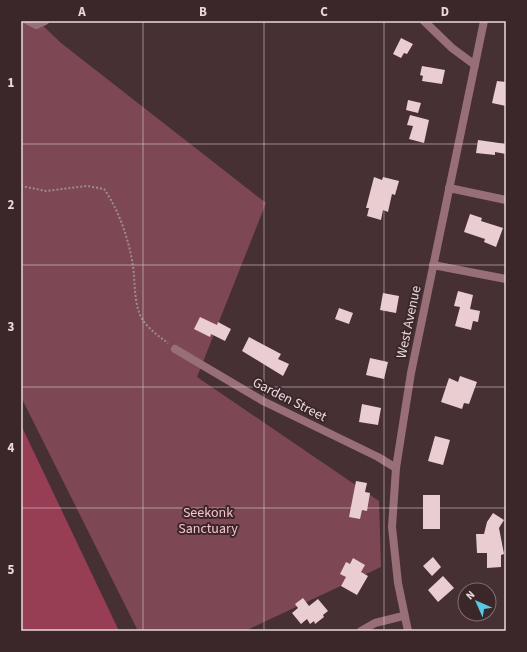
<svg xmlns="http://www.w3.org/2000/svg" width="527" height="652" font-family="'Source Sans 3',sans-serif">
	<style>
		.green { fill: #7d4853 }
		.forest { fill: #973e55 }
		.building { fill: #e9cdd1 }
		.lines { fill: none; stroke-linecap: round; stroke-linejoin: round }
		.path { stroke: #9d8b8e; stroke-width: 2; stroke-dasharray: 2 2; stroke-linecap: butt }
		.minor { stroke: #996f77; stroke-width: 8 }
		.tertiary { stroke: #996f77; stroke-width: 8 }
		.grid { fill: none; stroke: #e8d9dc; stroke-width: 1; stroke-opacity: 0.55 }
		.labels { text-anchor: middle; stroke-width: 4; stroke-linejoin: round; paint-order: stroke }
		.street-label { font-size: 14px; fill: #e8d9dc; stroke: #3b262a }
		.park-label { font-size: 14px; fill: #f7c3cc; stroke: #3b262a }
		.neatline { fill: none; stroke: #e8d9dc; stroke-width: 1.5 }
		.grid-label { font-size: 13px; text-anchor: middle; font-weight: bold; fill: #e8d9dc }
	</style>
	<rect width="100%" height="100%" fill="#463034"/>
	<path class="green" d="M21 21H38L61 43 266 203 197 377 379 501 381 567 245 631H138L21 397Z"/>
	<path class="forest" d="M21 425 119 631H21Z"/>
	<path class="building" d="M401 38 413 44 407 54 404 53 401 58 393 54Z
		M422 66 445 70 442 84 422 81 423 76 420 75Z
		M497 81 506 82V106L492 103Z
		M408 100 421 103 418 113 406 110Z
		M410 115 429 120 424 143 409 139 413 126 407 125Z
		M478 140 506 144V154L495 152V155L476 153Z
		M374 177 382 180 383 177 399 181 395 195 392 194 388 212 383 210 381 220 367 216 369 208H366Z
		M470 214 482 218 481 221 503 228 496 247 484 242 485 239 464 232Z
		M458 291 473 295 470 309 480 311 478 322 473 321 471 330 455 326 460 307 454 306Z
		M383 293 399 296 396 313 380 310Z
		M339 308 353 313 349 324 335 319Z
		M200 317 217 325 218 322 231 329 225 341 211 334 210 337 194 329Z
		M249 337 281 354 278 359 289 364 283 376 242 351Z
		M370 358 388 362 384 379 366 375Z
		M460 376 477 382 469 404 464 403 462 409 441 402 449 378 458 382Z
		M362 404 381 408 378 425 359 422Z
		M435 436 450 440 443 465 428 461Z
		M356 481 367 483 365 492 370 493 367 511 362 510 360 519 349 517Z
		M423 495H440V529H423Z
		M493 513 504 520 499 528 504 554 501 555V567L487 568V553H477L476 534H484L487 522Z
		M433 557 441 567 432 576 423 566Z
		M353 558 365 565 361 572 368 576 357 595 341 586 346 577 340 574 346 562 350 564Z
		M443 576 454 588 438 602 428 590Z
		M303 598 309 606 318 599 328 611 323 615 324 617 315 624 314 621 310 624 307 619 301 624 292 613 298 608 295 604Z"/>
	<g class="lines">
		<path class="path" d="M21 186 46 191 87 186 104 189C119 210 129 240 133 266 135 281 134 298 139 312 143 325 157 335 168 343"/>
		<path class="minor" d="M28 21 36 25 45 21
			M424 21 452 48 475 65
			M449 188 506 200
			M433 265 506 279
			M175 349 263 401 378 457 396 468
			M361 631 375 623 403 616"/>
		<path class="tertiary" d="M408 631 398 583 392 527 396 468 411 373 484 21"/>
	</g>
	<path class="grid" d="M143 21V631M264 21V631M384 21V631M21 144H506M21 265H506M21 387H506M21 508H506"/>
	<g class="labels">
		<g class="street-label">
			<text transform="translate(408 322) rotate(-78)" y="5">West Avenue</text>
			<text transform="translate(290 399) rotate(27)" y="5">Garden Street</text>
		</g>
		<g class="park-label">
			<text x="208" y="517">Seekonk<tspan x="208" dy="16">Sanctuary</tspan></text>
		</g>
	</g>
	<rect width="527" height="652" fill="none" stroke="#3b262a" stroke-width="44"/>
	<g transform="translate(477 602) rotate(315)"><circle r="19" fill="#3b262a" stroke="#806e71"/>
	<path d="M0-3L7 15L0 10L-7 15Z" fill="#59c8e4"/>
	<text y="-6" font-size="11" font-weight="bold" text-anchor="middle" fill="#e8d9dc">N</text>
	</g>
	<rect x="22" y="22" width="483" height="608" class="neatline"/>
	<g class="grid-label">
		<text x="82" y="16">A</text>
		<text x="203" y="16">B</text>
		<text x="324" y="16">C</text>
		<text x="445" y="16">D</text>
		<text x="11" y="87">1</text>
		<text x="11" y="209">2</text>
		<text x="11" y="331">3</text>
		<text x="11" y="452">4</text>
		<text x="11" y="574">5</text>
	</g>
</svg>
